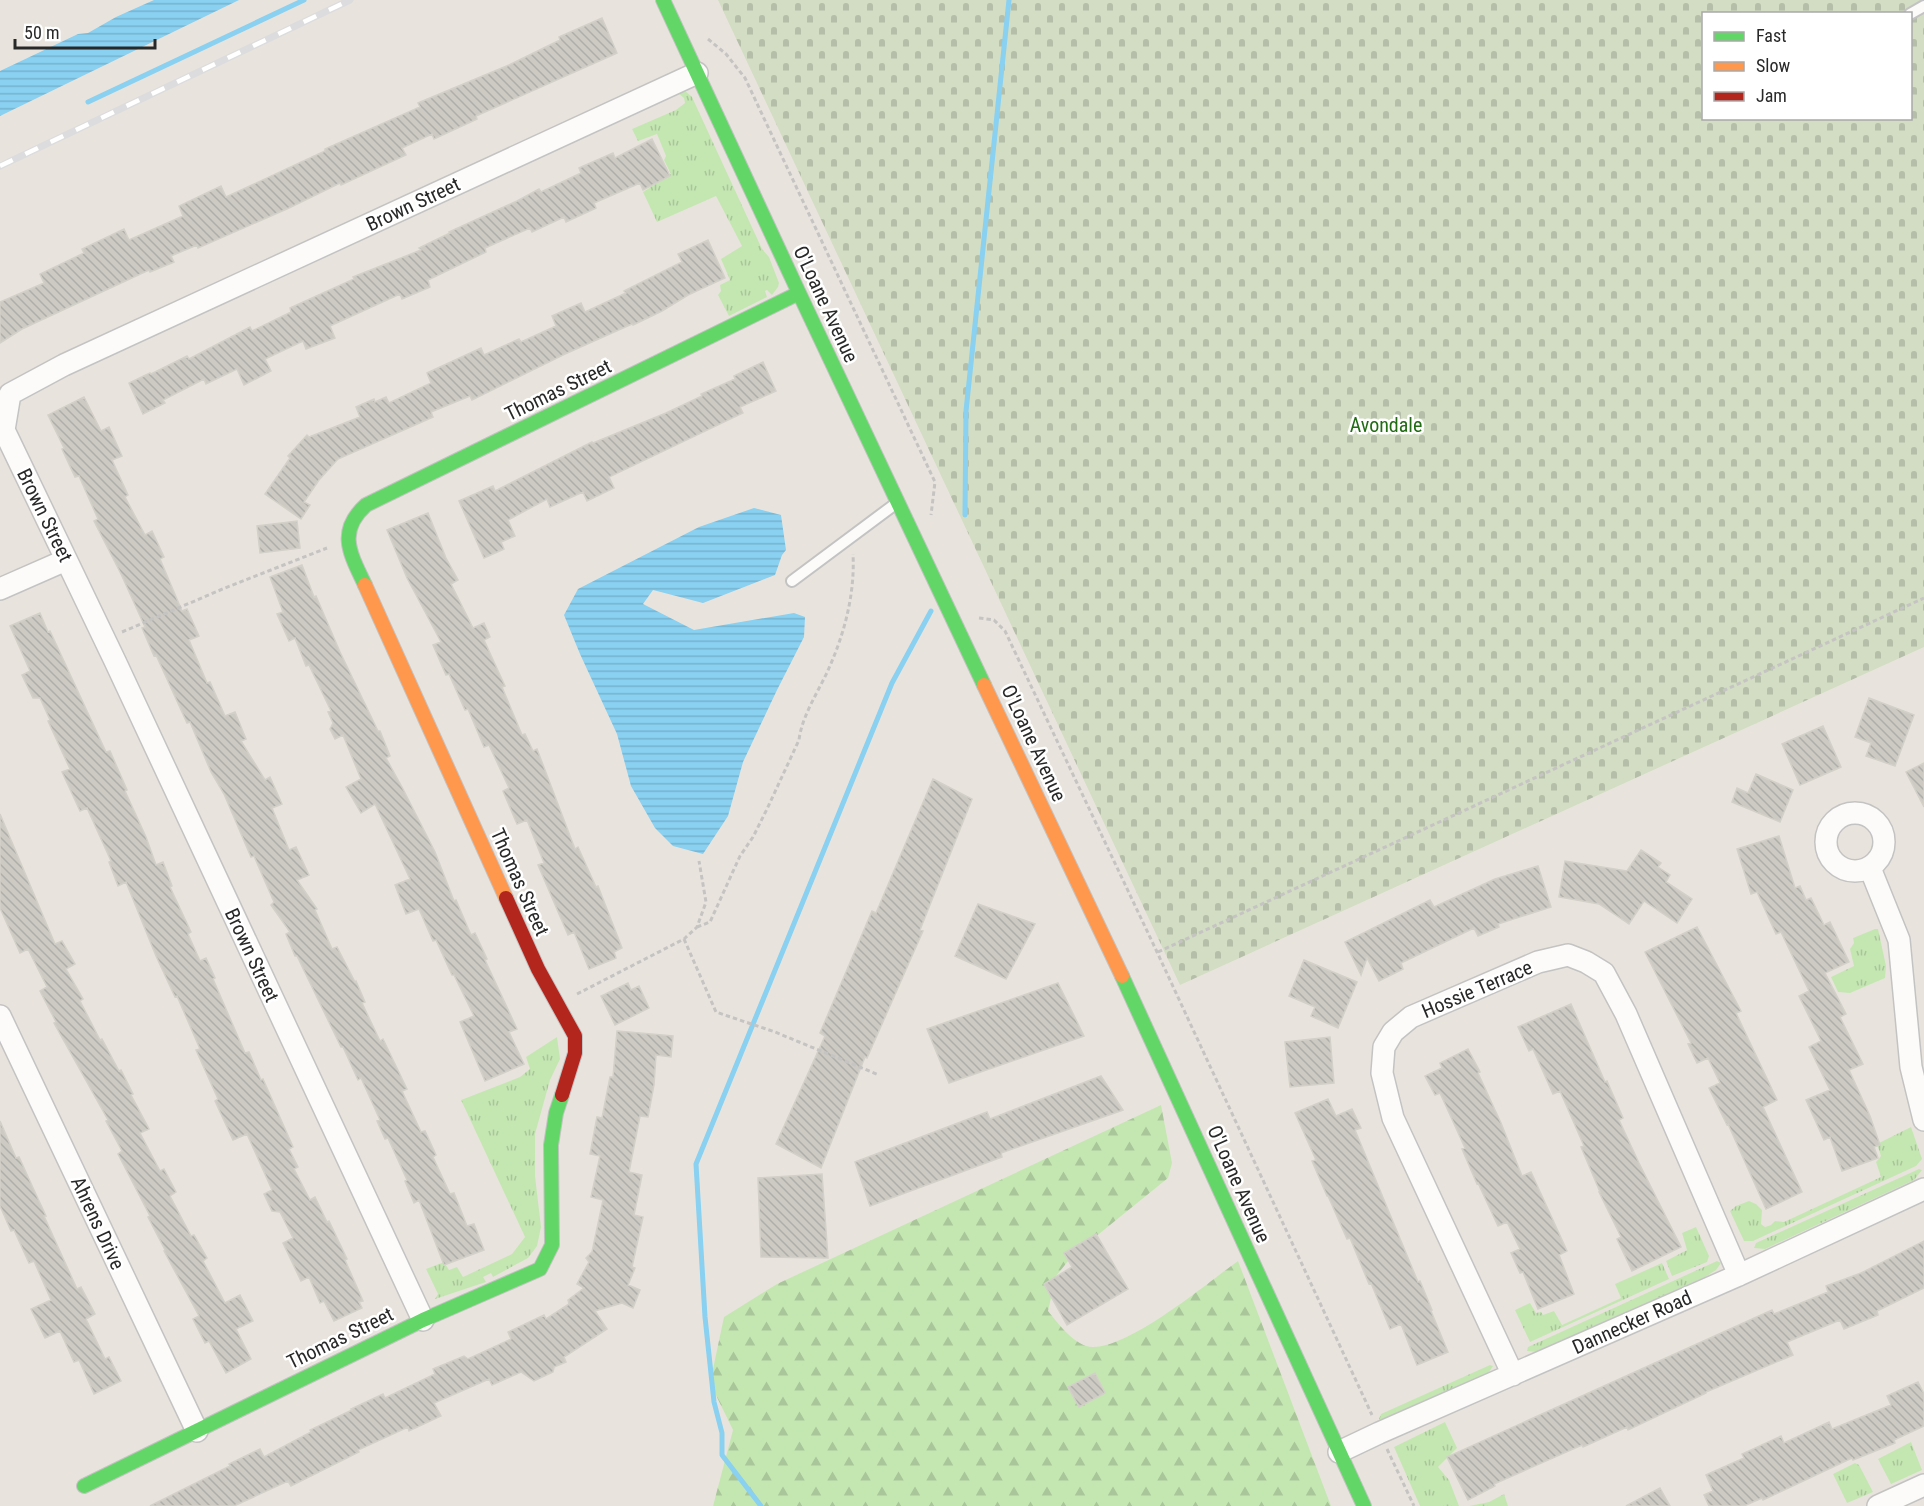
<svg xmlns="http://www.w3.org/2000/svg" width="1924" height="1506" font-family="'Roboto Condensed',sans-serif">
	<style>
		.grass { fill: url(#grass-tufts) }
		.forest { fill: url(#forest-firs) }
		.cemetery { fill: url(#cemetery-stones); fill-rule: evenodd }
		.water { fill: url(#water-rules) }
		.lines { fill: none; stroke-linecap: round; stroke-linejoin: round }
		.stream { stroke: #89d0f1; stroke-width: 5 }
		.building { fill: url(#building-back-hatch); stroke: #d3d0c9; stroke-width: 1.5 }
		.lane-casing { stroke: #c4c3c3; stroke-width: 14 }
		.street-casing { stroke: #c4c3c3; stroke-width: 24 }
		.fast-casing { stroke: #c4c3c3; stroke-width: 16 }
		.slow-casing { stroke: #c4c3c3; stroke-width: 16 }
		.jam-casing { stroke: #c4c3c3; stroke-width: 16 }
		.path { stroke: #c5c4c3; stroke-width: 3; stroke-dasharray: 4.5 3; stroke-linecap: butt }
		.lane { stroke: #fcfbfa; stroke-width: 10 }
		.street { stroke: #fcfbfa; stroke-width: 21 }
		.fast { stroke: #63d668; stroke-width: 14 }
		.slow { stroke: #ff974d; stroke-width: 14 }
		.jam { stroke: #b3261e; stroke-width: 14 }
		.rail-casing { stroke: #dcdcde; stroke-width: 7 }
		.rail { stroke: #fff; stroke-width: 4.5; stroke-dasharray: 14; stroke-linecap: butt }
		.labels { text-anchor: middle; stroke-width: 5; stroke-linejoin: round; paint-order: stroke }
		.street-label { font-size: 20px; fill: #282828; stroke: #fff }
		.park-label { font-size: 20px; fill: #1f6c12; stroke: #fff }
	</style>
	<defs>
		<pattern id="grass-tufts" width="24" height="20" patternUnits="userSpaceOnUse" patternTransform="scale(1.5)"><rect width="24" height="20" fill="#c4e7b2"/><path d="M3 7l-1-3M5 7V3M7 7l1-3M15 17l-1-3M17 17v-4M19 17l1-3" fill="none" stroke="#a8c699"/></pattern>
		<pattern id="forest-firs" width="22" height="20" patternUnits="userSpaceOnUse" patternTransform="scale(1.5)"><rect width="22" height="20" fill="#c4e7b2"/><path d="M5 1l3.5 6h-7zM16 11l3.5 6h-7z" fill="#a8c699"/></pattern>
		<pattern id="cemetery-stones" width="16" height="16" patternUnits="userSpaceOnUse" patternTransform="scale(1.5)"><rect width="16" height="16" fill="#d2ddc3"/><path d="M2 7V4a2 2 0 0 1 4 0v3zM10 15v-3a2 2 0 0 1 4 0v3z" fill="#b4bea8"/></pattern>
		<pattern id="water-rules" width="6" height="5" patternUnits="userSpaceOnUse" patternTransform="scale(1.5)"><rect width="6" height="5" fill="#89d0f1"/><path d="M0 2.5h6" fill="none" stroke="#76b3cf"/></pattern>
		<pattern id="building-back-hatch" width="6" height="6" patternUnits="userSpaceOnUse" patternTransform="scale(1.5)"><rect width="6" height="6" fill="#cdcac4"/><path d="M-1 5l2 2M0 0l6 6M5-1l2 2" fill="none" stroke="#b0aea8"/></pattern>
	</defs>
	<rect width="100%" height="100%" fill="#e8e4dd"/>
	<path class="grass" d="M684 90 692 97 762 249 769 257 779 283 778 287 772 295 767 290 765 291 767 297 729 316 718 295 721 291 720 285 730 280 721 259 742 246 716 196 657 222 643 192 671 174 664 160 666 156 657 134 638 141 632 129 676 110 685 103 684 98 677 92Z
		M1875 929H1878L1886 966 1885 978 1850 993 1838 992 1831 977 1854 966 1850 949 1854 943 1853 938Z
		M557 1037 560 1059 550 1080 535 1134V1176L541 1227 537 1246 528 1258 493 1277 491 1273 483 1277 486 1282 435 1299 438 1294 426 1269 444 1262 449 1270 457 1267 463 1277 512 1254 525 1237 461 1100 520 1077 530 1069 526 1057Z
		M1911 1127 1922 1159 1916 1166 1753 1241H1744L1730 1211 1736 1206 1749 1201 1756 1204 1762 1210 1761 1224 1765 1227 1771 1225 1775 1221 1784 1222 1881 1177 1876 1162 1881 1156 1877 1144Z
		M1919 1169 1922 1170 1914 1180 1765 1249 1754 1248 1756 1243Z
		M1696 1227 1709 1256 1707 1262 1672 1276 1666 1261 1687 1250 1682 1233Z
		M1717 1261 1721 1263 1716 1270 1705 1277 1542 1350 1537 1352 1527 1351 1528 1347Z
		M1662 1263 1669 1279 1530 1342 1515 1310 1530 1303 1536 1313 1541 1312 1543 1315 1554 1311 1562 1325 1621 1298 1615 1284Z
		M1490 1365 1493 1366 1487 1375 1383 1422 1379 1419 1381 1414Z
		M1445 1422 1457 1448 1438 1467 1449 1480 1459 1506H1420L1394 1447Z
		M1911 1442 1922 1470 1891 1484 1878 1459Z
		M1855 1463 1859 1465 1873 1492 1847 1503 1833 1474Z
		M1504 1494 1508 1506H1469L1489 1502Z"/>
	<path class="forest" d="M1161 1105 1172 1163 1168 1178 1073 1255 1056 1276 1048 1311C1058 1323 1075 1347 1093 1347 1131 1347 1206 1284 1238 1261L1331 1506H713L733 1430 710 1383 724 1317 777 1284Z"/>
	<path class="cemetery" d="M718 0H1924V647L1180 985ZM1704 14H1910V118H1704Z"/>
	<path class="water" d="M154 0H239L0 116V71L78 34 88 33 116 17Z
		M754 508 781 515 786 550 782 555 775 575 703 603 653 590 643 604 694 630 794 613 805 617 804 637 777 690 743 762 728 816 703 854 673 846 655 828 631 786 617 734 580 654 564 615 578 589 699 527Z"/>
	<g class="lines">
		<path class="stream" d="M88 102 304 0
			M965 515 966 411 1009 0
			M761 1506 722 1455V1433L714 1402 705 1317 696 1164 892 683 931 611"/>
	</g>
	<path class="building" d="M602 18 617 53 476 116 477 119 434 139 432 134 402 148 406 155 341 185 340 183 289 208 198 248 197 245 171 256 174 262 150 272 149 270 22 329 0 343V302L44 283 40 274 84 253 82 249 124 229 129 240 183 216 179 206 221 186 226 197 325 151V149L420 107 418 103 509 65 560 40 559 37Z
		M652 139 670 176 643 190 640 183 594 203 596 208 566 222 564 217 532 232 530 228 485 248 486 252 428 280 430 287 402 299 400 294 330 326 335 338 306 349 303 341 265 359 271 371 244 385 237 369 206 384 204 379 163 400 165 403 143 414 129 383 150 373 151 374 187 356 189 359 250 327 252 331 291 312 290 308 354 279 353 277 421 250 419 248 450 233 449 232 517 201 539 189 541 192 581 173 579 168 613 153 615 158Z
		M708 240 725 278 688 295 662 311 633 325 632 324 565 354 472 400 470 396 431 412 433 417 338 459 319 480 304 502 310 505 301 519 265 494 290 458 288 456 307 435 309 437 360 417 356 407 374 399 375 402 386 397 389 403 431 383 427 373 481 348 484 355 519 339 521 342 556 326 552 316 581 303 585 312 626 293 624 291 682 262 678 254Z
		M763 362 776 391 740 407 743 413 609 477 614 488 587 501 583 492 550 507 547 499 508 520 515 536 501 542 504 549 484 558 459 501 493 486 495 491 592 442 593 443 666 413 702 396 701 394 735 379 734 376Z
		M84 397 101 431 109 427 122 456 112 460 128 495 125 497 145 535 152 531 164 557 160 559 182 611 187 609 199 636 189 640 207 683 210 682 225 716 235 712 246 739 241 741 265 780 270 777 282 804 272 808 289 850 296 847 309 875 297 880 317 909 315 910 332 949 337 947 355 982 356 981 365 1002 362 1003 380 1041 383 1039 407 1089 402 1091 421 1132 425 1131 436 1155 433 1157 450 1194 454 1193 467 1226 474 1224 484 1250 444 1265 419 1200 414 1203 405 1181 407 1180 388 1138 385 1139 377 1121 380 1120 361 1078 358 1080 343 1047H341L297 956H295L286 934 290 932 271 905 274 902 254 856 251 857 224 794 211 772 190 722 187 723 156 655 154 656 142 628 145 627 121 574 94 521 98 519 79 476 75 477 62 449 64 448 48 415Z
		M428 513 446 558 458 580 451 584 473 628 484 623 490 637 484 640 505 686 502 687 522 735 525 734 533 751 537 749 575 849 578 847 596 887 598 886 622 948 614 952 616 958 589 969 574 932 568 935 538 865 544 863 527 820 517 824 503 791 509 788 489 745 484 747 468 709 465 710 449 674 446 675 433 645 441 642 407 578 387 530Z
		M297 521 300 548 260 553 257 526Z
		M302 565 314 597 316 596 340 652 378 731H380L390 756 386 758 403 789 435 852 454 901 456 900 471 935 475 933 487 959 485 960 517 1029 509 1032 524 1064 485 1081 460 1022 474 1016 454 975H452L436 940 433 941 419 909 406 914 395 885 410 879 375 804 361 813 346 787 361 779 343 735 335 739 330 729 333 723 328 712 331 711 309 665 306 666 295 638 289 641 277 614 283 612 270 577Z
		M40 613 48 632 50 631 106 752 110 751 127 790 125 791 146 837 156 865 163 862 172 886 170 887 191 932 188 934 200 961 206 958 215 978 213 979 245 1053 249 1052 261 1080 263 1079 293 1147 289 1149 298 1167 294 1169 310 1200 315 1197 327 1222 329 1221 347 1259 345 1260 363 1301 359 1302 362 1308 334 1321 324 1301 320 1303 309 1277 301 1281 283 1243 293 1238 280 1212 272 1211 264 1194 272 1190 247 1134 233 1140 215 1101 218 1099 196 1050 200 1049 177 996 175 997 156 956 126 882 118 886 109 862 111 861 87 808 80 811 62 772 70 769 48 721 50 720 40 698H33L22 675 30 671 10 626Z
		M1869 698 1914 715 1895 766 1866 756 1871 743 1855 737Z
		M1823 726 1841 767 1800 785 1782 744Z
		M1924 763V807L1906 772Z
		M1756 774 1793 790 1780 822 1732 802 1737 788 1748 793Z
		M933 779 972 799 920 930 923 931 867 1058 865 1057 821 1168 776 1144 825 1036 820 1033 872 911 876 913Z
		M0 814 55 944 62 941 75 964 66 969 83 999 80 1001 100 1040 102 1039 119 1071 121 1070 133 1094 131 1095 149 1129 140 1133 160 1171 164 1169 176 1192 170 1196 191 1236 194 1235 207 1258 203 1261 225 1303 240 1295 253 1321 236 1329 251 1359 226 1373 209 1341 205 1343 193 1319 199 1316 164 1251 165 1250 148 1217 150 1216 118 1154 122 1151 106 1121 108 1120 54 1023 56 1022 40 991 47 987 28 949 20 953 0 908Z
		M1779 836 1795 888 1800 886 1806 900 1811 898 1824 925 1830 922 1849 962 1825 973 1846 1014 1840 1017 1863 1064 1849 1070 1870 1116 1880 1145 1874 1147 1878 1158 1842 1171 1830 1137 1824 1140 1806 1100 1830 1090 1809 1047 1821 1041 1799 996 1809 991 1781 932 1776 934 1757 892 1751 894 1737 849Z
		M1641 850 1661 863 1658 867 1670 875 1666 882 1692 899 1677 923 1644 901 1629 924 1599 904 1559 897 1565 861 1627 871Z
		M1538 866 1551 907 1498 924 1499 927 1478 936 1474 928 1401 963 1403 969 1379 981 1367 958 1361 975 1345 942 1430 900 1434 907 1495 879Z
		M978 904 1035 924 1006 979 955 956Z
		M1697 927 1741 1011 1736 1013 1777 1100 1763 1107 1802 1192 1766 1209 1728 1124 1727 1125 1709 1088 1720 1083 1708 1058 1697 1063 1688 1044 1691 1043 1645 952Z
		M1304 960 1357 982 1338 1028 1311 1016 1315 1007 1289 996Z
		M628 983 631 990 639 986 649 1008 615 1025 601 996Z
		M1058 983 1084 1036 949 1083 927 1029Z
		M1571 1004 1605 1082 1607 1081 1623 1118 1619 1120 1639 1163 1681 1247 1632 1271 1617 1239 1621 1237 1599 1192H1600L1581 1147 1584 1146 1560 1091 1553 1094 1533 1049 1529 1051 1518 1027Z
		M617 1031 673 1036 671 1057 656 1055 654 1085 648 1117 640 1116 629 1172 642 1175 634 1215 643 1217 632 1267 635 1268 628 1285 640 1290 633 1308 622 1303 595 1311 607 1329 564 1357 566 1362 554 1367 553 1372 534 1381 521 1372 492 1385 489 1379 434 1403 441 1416 409 1431 408 1427 358 1450 359 1452 291 1486 288 1481 234 1506H150L230 1466 229 1464 260 1449 264 1457 311 1432 310 1430 352 1410 351 1409 383 1394 385 1398 435 1374 433 1369 464 1356 468 1359 511 1339 508 1332 544 1315 546 1319 569 1304 568 1300 584 1288 577 1284 589 1262 586 1258 592 1252 603 1200 591 1197 600 1156 590 1154 597 1117 602 1118 610 1077H613Z
		M1330 1037 1334 1083 1290 1087 1285 1042Z
		M1468 1049 1480 1072 1478 1073 1501 1123 1522 1176 1531 1172 1567 1251 1559 1255 1574 1294 1538 1309 1523 1272 1520 1273 1511 1253 1520 1249 1507 1222 1498 1226 1478 1183 1477 1184 1462 1149 1465 1148 1440 1093 1435 1095 1425 1076 1442 1068 1440 1063Z
		M1101 1076 1123 1110 1001 1153 1002 1157 870 1206 855 1162 987 1112 990 1119Z
		M1328 1099 1336 1116 1352 1109 1361 1128 1355 1130 1418 1282 1420 1281 1432 1310 1431 1311 1448 1352 1417 1365 1401 1324 1390 1329 1371 1283 1369 1284 1350 1238 1347 1239 1328 1196H1327L1312 1161 1316 1160 1295 1113Z
		M0 1121 16 1158 19 1157 34 1190 46 1216H44L77 1289 81 1287 95 1314 86 1319 105 1359 109 1357 121 1381 94 1394 79 1360 74 1362 60 1331 45 1338 31 1309 51 1300 34 1261 29 1263 14 1230 11 1231 0 1206Z
		M822 1174 828 1258 761 1257 758 1178Z
		M1096 1234 1128 1289 1067 1325 1044 1284 1072 1267 1064 1253Z
		M1924 1241V1288L1877 1311 1878 1315 1844 1329 1840 1320 1787 1342 1793 1355 1706 1392V1393L1628 1430 1627 1427 1583 1447 1582 1445 1494 1484 1495 1486 1468 1500 1447 1457 1772 1310 1774 1314 1828 1292 1826 1286 1861 1273Z
		M1095 1373 1105 1393 1079 1407 1068 1387Z
		M1918 1382 1924 1394V1426L1894 1440 1895 1443 1853 1460 1852 1458 1763 1500 1762 1498 1744 1506H1709L1704 1495 1713 1491 1706 1475 1744 1458 1742 1454 1781 1436 1784 1443 1829 1422 1832 1429 1891 1405 1887 1396Z
		M1660 1488 1670 1506H1626Z"/>
	<g class="lines">
		<defs>
			<path id="lane" d="M1910 14 1924 6
				M792 581 898 502"/>
			<path id="street" d="M0 589 66 560
				M1826 842a29 29 0 1 1 58 0a29 29 0 1 1-58 0Z
				M1870 868 1899 940 1911 1067 1924 1120
				M0 1016 197 1431
				M423 1320 115 661 4 430 10 394 64 365 697 73
				M1513 1375 1393 1118 1382 1073 1384 1047 1393 1032 1411 1017 1538 962 1568 955 1586 962 1604 973 1626 1014 1739 1275
				M1339 1452 1379 1433 1739 1275 1924 1189
				M1878 1506 1924 1485"/>
			<path id="fast" d="M663 0 799 293 984 685
				M365 585C351 555 336 532 366 505L799 293
				M1122 976 1364 1506
				M84 1486 423 1320 540 1269 552 1245 551 1145 556 1113 562 1095"/>
			<path id="slow" d="M365 585 506 898
				M984 685 1122 976"/>
			<path id="jam" d="M506 898 538 969 575 1036V1053L562 1095"/>
		</defs>
		<use href="#lane" class="lane-casing"/>
		<use href="#street" class="street-casing"/>
		<use href="#fast" class="fast-casing"/>
		<use href="#slow" class="slow-casing"/>
		<use href="#jam" class="jam-casing"/>
		<path class="path" d="M708 39 726 54 745 78 935 482 931 515
			M979 618 994 620 1005 631 1157 952 1372 1415
			M122 632 225 588 327 548
			M697 927 710 922 740 856 753 837 767 809 799 740C802 715 819 691 829 668 845 632 855 593 853 554
			M684 939 716 1012 775 1032 879 1075
			M1158 952 1924 598
			M577 994 684 939 697 927 706 902 699 861
			M1387 1449 1414 1506"/>
		<use href="#lane" class="lane"/>
		<use href="#street" class="street"/>
		<use href="#fast" class="fast"/>
		<use href="#slow" class="slow"/>
		<use href="#jam" class="jam"/>
		<defs>
			<path id="rail" d="M0 166 350 0"/>
		</defs>
		<use href="#rail" class="rail-casing"/>
		<use href="#rail" class="rail"/>
	</g>
	<g class="labels">
		<g class="street-label">
			<text transform="translate(413 204) rotate(-25)" y="7">Brown Street</text>
			<text transform="translate(826 304) rotate(65)" y="7">O'Loane Avenue</text>
			<text transform="translate(558 390) rotate(-26)" y="7">Thomas Street</text>
			<text transform="translate(45 515) rotate(64)" y="7">Brown Street</text>
			<text transform="translate(1034 743) rotate(65)" y="7">O'Loane Avenue</text>
			<text transform="translate(520 882) rotate(66)" y="7">Thomas Street</text>
			<text transform="translate(252 955) rotate(65)" y="7">Brown Street</text>
			<text transform="translate(1477 989) rotate(-23)" y="7">Hossie Terrace</text>
			<text transform="translate(1239 1184) rotate(66)" y="7">O'Loane Avenue</text>
			<text transform="translate(98 1223) rotate(65)" y="7">Ahrens Drive</text>
			<text transform="translate(1632 1322) rotate(-24)" y="7">Dannecker Road</text>
			<text transform="translate(340 1338) rotate(-26)" y="7">Thomas Street</text>
		</g>
		<g class="park-label">
			<text x="1386" y="432">Avondale</text>
		</g>
	</g>
	<rect x="1702" y="12" width="210" height="108" fill="#ffffff" stroke="#a9a9a9" stroke-width="1.5"/>
	<rect x="1714" y="32" width="30" height="9" fill="#63d668" stroke="#a9a9a9" stroke-width="1.5"/>
	<text x="1756" y="42" font-size="18" fill="#282828">Fast</text>
	<rect x="1714" y="62" width="30" height="9" fill="#ff974d" stroke="#a9a9a9" stroke-width="1.5"/>
	<text x="1756" y="72" font-size="18" fill="#282828">Slow</text>
	<rect x="1714" y="92" width="30" height="9" fill="#b3261e" stroke="#a9a9a9" stroke-width="1.5"/>
	<text x="1756" y="102" font-size="18" fill="#282828">Jam</text>
	<path d="M15 39v9h140v-9" fill="none" stroke="#282828" stroke-width="3"/>
	<text x="24" y="39" font-size="18" fill="#282828" stroke="#ffffff" stroke-width="4.5" paint-order="stroke">50 m</text>
</svg>
